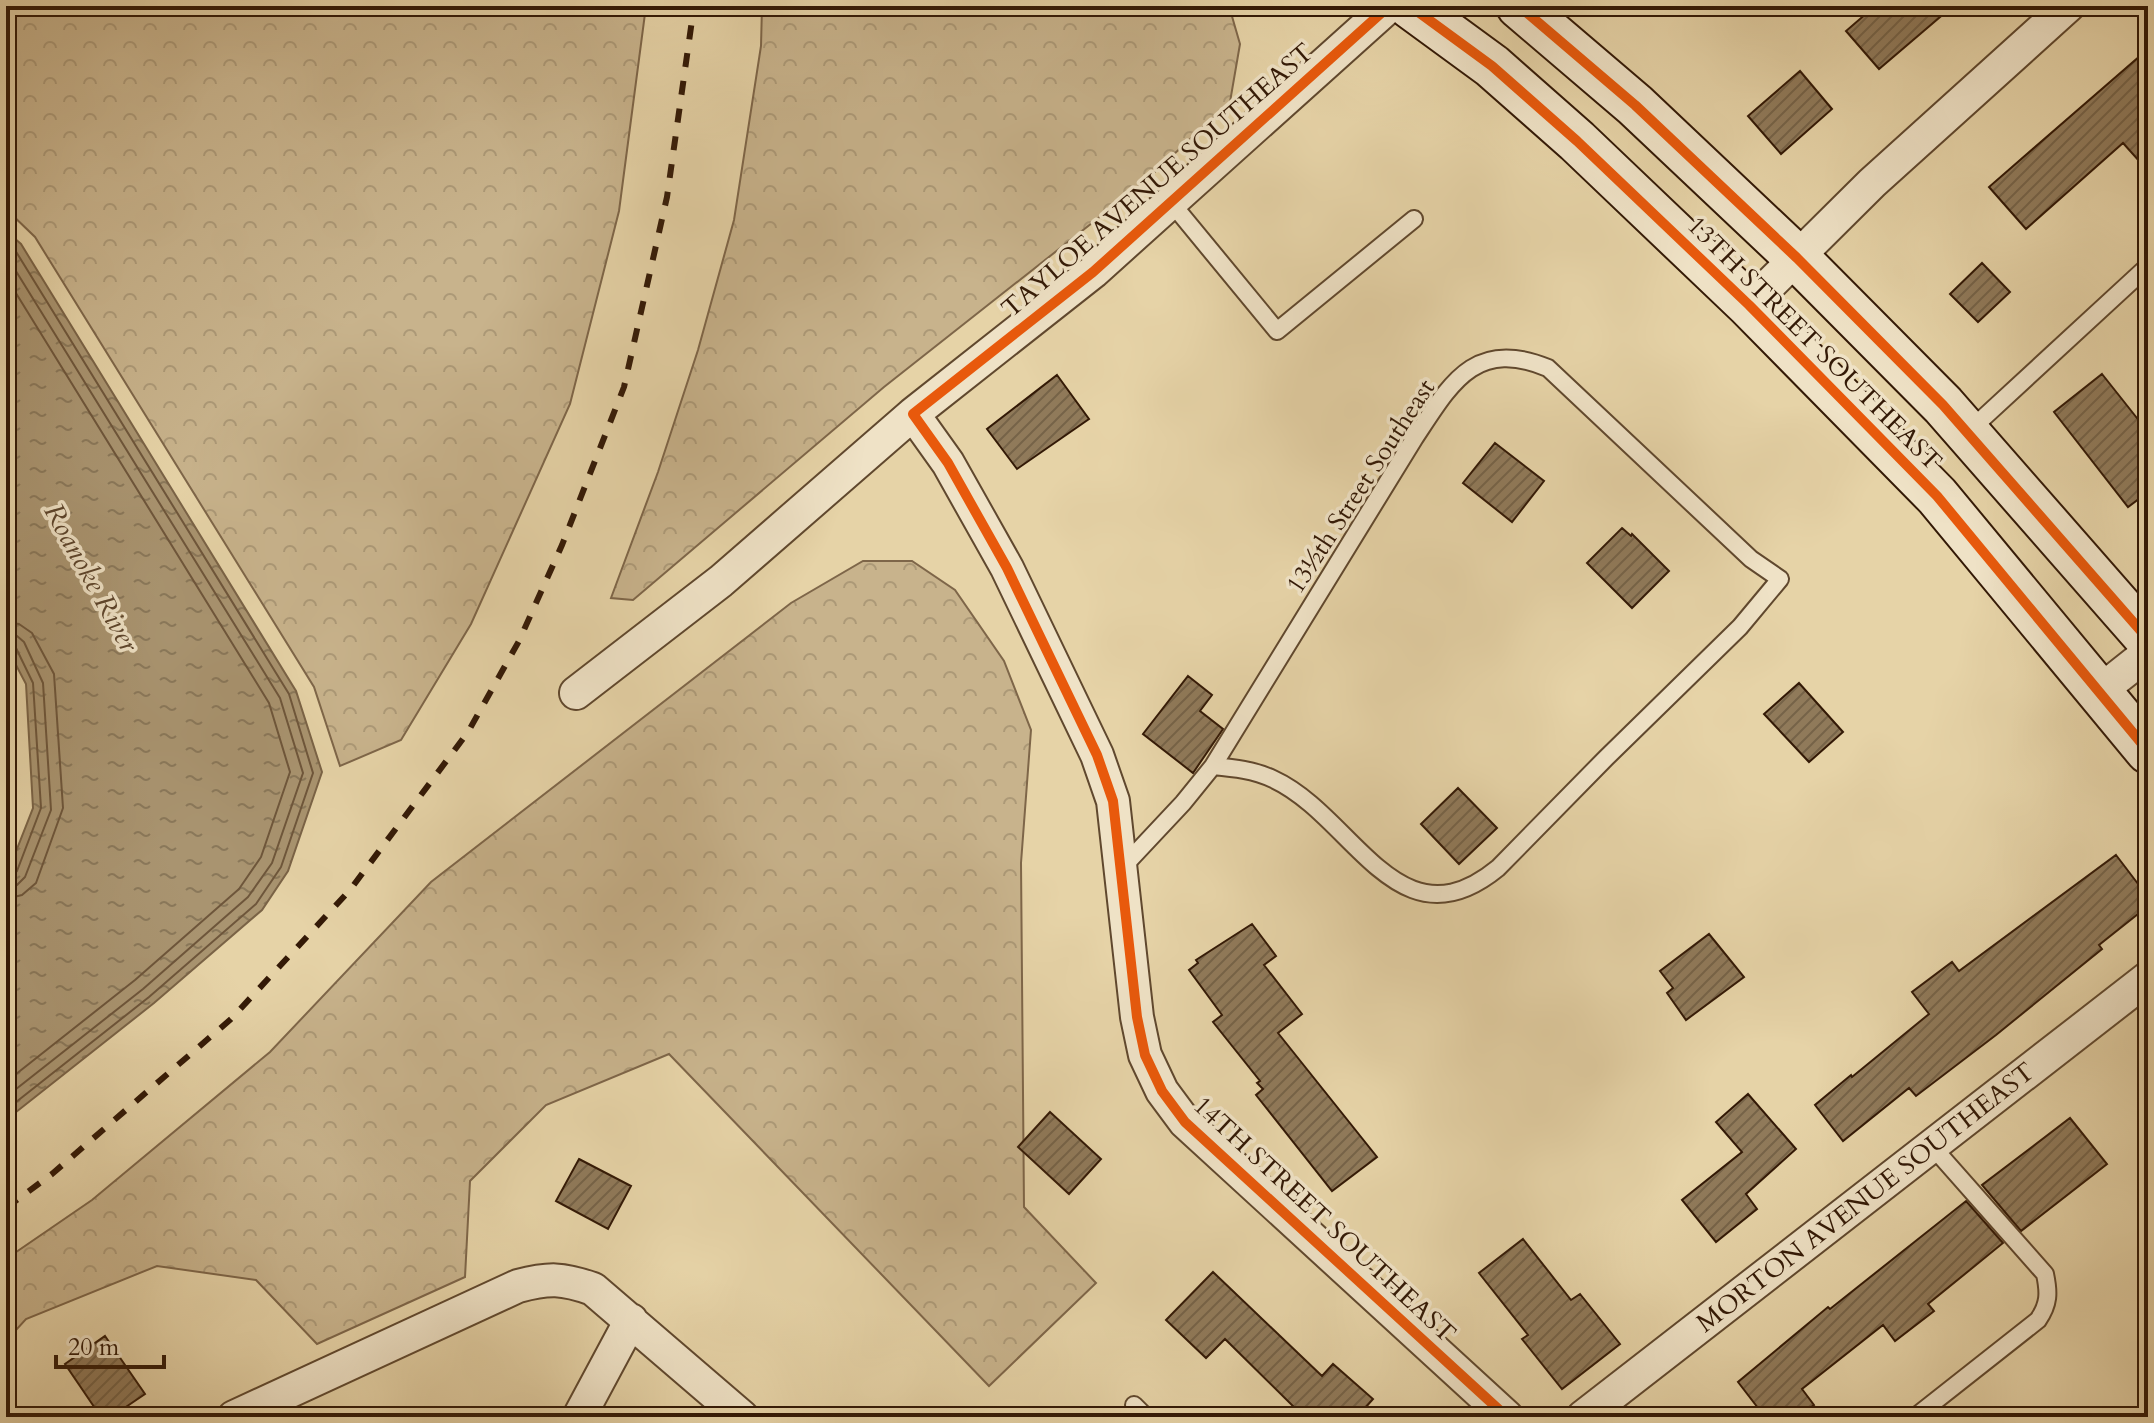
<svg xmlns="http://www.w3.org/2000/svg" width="2154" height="1423" font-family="Cardo,serif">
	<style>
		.forest { fill: url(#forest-crowns); stroke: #7e6649; stroke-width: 2 }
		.water { fill: url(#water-ripples); stroke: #7a6346; stroke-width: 2 }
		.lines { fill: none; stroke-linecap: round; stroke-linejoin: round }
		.shore { stroke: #6e563b; stroke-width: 2 }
		.building { fill: url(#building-hatch); stroke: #331906; stroke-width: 2 }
		.service-casing { stroke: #60482e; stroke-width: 20 }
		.minor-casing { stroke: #60482e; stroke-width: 36 }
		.secondary-casing { stroke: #331906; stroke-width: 48 }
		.service { stroke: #efe2c6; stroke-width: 16 }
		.minor { stroke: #efe2c6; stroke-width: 32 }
		.secondary { stroke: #efe2c6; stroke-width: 44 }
		.rail { stroke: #331906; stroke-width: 6; stroke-dasharray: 14 14; stroke-linecap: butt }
		.cycleway-casing { stroke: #efe2c6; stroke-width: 15 }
		.cycleway { stroke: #e8590c; stroke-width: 10 }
		.labels { text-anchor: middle; stroke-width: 7; stroke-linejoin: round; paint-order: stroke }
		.street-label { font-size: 26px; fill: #331906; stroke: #efe2c6 }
		.water-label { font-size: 28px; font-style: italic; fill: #5c442b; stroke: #efe2c6 }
	</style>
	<defs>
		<pattern id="forest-crowns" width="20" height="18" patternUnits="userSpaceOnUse" patternTransform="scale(2)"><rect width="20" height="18" fill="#c8b38c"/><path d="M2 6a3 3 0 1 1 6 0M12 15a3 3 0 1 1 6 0" fill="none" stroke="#ac9977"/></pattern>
		<pattern id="water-ripples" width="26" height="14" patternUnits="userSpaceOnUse" patternTransform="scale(2)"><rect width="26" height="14" fill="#a99470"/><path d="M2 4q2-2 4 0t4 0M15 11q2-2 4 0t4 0" fill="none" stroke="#8a785a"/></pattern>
		<pattern id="building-hatch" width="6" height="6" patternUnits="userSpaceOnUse" patternTransform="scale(2)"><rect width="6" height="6" fill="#907a5a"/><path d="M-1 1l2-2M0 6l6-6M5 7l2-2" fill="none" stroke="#766348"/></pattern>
	</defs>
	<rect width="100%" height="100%" fill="#e6d3a7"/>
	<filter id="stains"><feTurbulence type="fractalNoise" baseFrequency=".0025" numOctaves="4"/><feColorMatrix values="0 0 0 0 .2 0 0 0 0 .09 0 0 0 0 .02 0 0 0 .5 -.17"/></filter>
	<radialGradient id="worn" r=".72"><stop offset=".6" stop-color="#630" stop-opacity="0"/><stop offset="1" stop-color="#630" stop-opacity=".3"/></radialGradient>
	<path class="forest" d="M6 6H646L619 211 570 404 471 624 401 740 340 766 314 687 35 237 6 209Z
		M762 6H1229L1240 44 1230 102 1144 182 884 387 633 600 611 598 658 472 698 350 734 220 761 46Z
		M863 561H912L955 590 1004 661 1031 730 1021 863 1024 1207 1096 1283 989 1386 669 1054 546 1105 470 1181 465 1277 317 1344 256 1280 157 1266 26 1319 6 1341V1259L92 1200 270 1052 431 882 791 603Z"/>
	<path class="water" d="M6 231 21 244 296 691 322 772 288 871 262 910 154 1003 6 1120V877L33 808 26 684 6 646Z"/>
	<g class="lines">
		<path class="shore" d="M6 242 15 250 289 694 313 773 281 867 256 904 149 997 6 1110
			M6 255 280 698 303 773 272 863 248 897 143 989 6 1097
			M6 277 269 703 290 772 261 857 239 889 135 980 6 1082
			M6 622 19 624 32 633 54 674 63 808 36 883 22 895 6 899
			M6 634 17 636 24 642 43 683 51 810 25 877 17 885 6 886
			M6 644 16 648 33 683 41 808 17 871 12 876H6"/>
	</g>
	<path class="building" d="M1875 6H1953L1879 69 1846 31Z
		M2148 49V171L2123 143 2026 229 1989 187Z
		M1800 71 1832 109 1781 154 1748 116Z
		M1982 263 2010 292 1978 322 1950 294Z
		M2102 374 2148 432V492L2128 507 2054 412Z
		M1057 375 1089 419 1017 469 987 429Z
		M1495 443 1544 481 1512 522 1463 483Z
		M1622 528 1631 536 1632 534 1669 571 1632 608 1587 563Z
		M1188 676 1212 695 1200 711 1223 729 1193 773 1143 734Z
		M1799 683 1843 732 1809 762 1764 714Z
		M1458 788 1497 828 1459 864 1421 824Z
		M2116 855 2148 897V906L2099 945 2102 949 1996 1035 1916 1096 1909 1088 1843 1141 1815 1105 1851 1075 1852 1077 1929 1014 1912 992 1952 962 1959 971Z
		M1252 924 1276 956 1264 965 1302 1014 1278 1033 1377 1157 1332 1191 1256 1095 1263 1089 1257 1083 1260 1081 1213 1022 1222 1015 1189 970 1198 963 1196 960Z
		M1709 934 1744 977 1686 1020 1667 993 1673 988 1660 971Z
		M1748 1094 1796 1149 1746 1194 1757 1209 1716 1242 1682 1200 1742 1152 1716 1122Z
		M1050 1112 1101 1159 1069 1194 1018 1147Z
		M2070 1118 2107 1164 2021 1231 1982 1185Z
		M579 1159 631 1186 608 1229 556 1201Z
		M1966 1201 2003 1243 1928 1304 1934 1311 1895 1341 1883 1325 1802 1389 1814 1405 1798 1417H1765L1738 1382 1828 1307 1830 1309Z
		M1523 1239 1571 1300 1580 1294 1620 1344 1562 1389 1522 1339 1528 1335 1479 1273Z
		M1213 1272 1322 1376 1333 1364 1373 1399 1357 1417H1304L1225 1339 1206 1358 1166 1320Z
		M105 1336 145 1394 111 1417H101L65 1364Z"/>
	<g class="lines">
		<defs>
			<path id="service" d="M1170 201 1277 331 1414 219
				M1969 431 2148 266
				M1122 868 1183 803 1213 766C1234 768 1254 770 1273 779 1354 816 1398 950 1498 868L1606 758 1740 627 1780 579 1751 559 1548 368C1474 337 1450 385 1414 439L1213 766
				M1134 1405 1146 1417
				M1915 1417 2038 1320C2049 1304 2049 1293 2045 1274L1931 1145"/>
			<path id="minor" d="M1749 305 1872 183 2068 6
				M913 414 948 463 1007 568 1097 755 1113 801 1137 1017 1145 1055 1162 1091 1185 1122 1507 1417
				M2100 691 2148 653
				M576 693 721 581 913 414 1093 272 1389 6
				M234 1417 518 1286C549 1278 562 1278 593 1289L742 1417
				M579 1417 631 1320
				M1583 1417 2148 978"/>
			<path id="secondary" d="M1410 6 1492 66 1577 141 1749 305 1937 496 2148 751
				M1519 6 1635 105 1797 258 1943 405 2148 639"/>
		</defs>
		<use href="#service" class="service-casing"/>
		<use href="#minor" class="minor-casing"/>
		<use href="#secondary" class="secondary-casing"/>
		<use href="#service" class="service"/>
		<use href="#minor" class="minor"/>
		<use href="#secondary" class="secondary"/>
		<path class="rail" d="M6 1208 52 1174 231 1019 350 890 468 732 519 641 562 545 624 387 667 197 694 6"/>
		<defs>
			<path id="cycleway" d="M1389 6 1093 272 913 414 948 463 1007 568 1097 755 1113 801 1137 1017 1145 1055 1162 1091 1185 1122 1507 1417
				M1410 6 1492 66 1577 141 1749 305 1937 496 2148 751
				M1519 6 1635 105 1797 258 1943 405 2148 639"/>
		</defs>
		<use href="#cycleway" class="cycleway-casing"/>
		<use href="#cycleway" class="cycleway"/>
	</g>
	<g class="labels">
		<g class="street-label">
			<text transform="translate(1157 180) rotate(-41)" y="9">TAYLOE AVENUE SOUTHEAST</text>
			<text transform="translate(1815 343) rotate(45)" y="9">13TH STREET SOUTHEAST</text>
			<text transform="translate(1360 486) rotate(-57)" y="9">13½th Street Southeast</text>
			<text transform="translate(1865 1197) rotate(-38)" y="9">MORTON AVENUE SOUTHEAST</text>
			<text transform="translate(1325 1219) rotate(43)" y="9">14TH STREET SOUTHEAST</text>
		</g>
		<g class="water-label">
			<text transform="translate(92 577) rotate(61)" y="10">Roanoke River</text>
		</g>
	</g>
	<rect width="2154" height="1423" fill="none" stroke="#e6d3a7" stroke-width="32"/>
	<rect x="8" y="8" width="2138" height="1407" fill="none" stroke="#331906" stroke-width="4"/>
	<rect x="16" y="16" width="2122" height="1391" fill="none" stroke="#331906" stroke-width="2"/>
	<path d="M56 1355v12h108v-12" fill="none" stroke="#331906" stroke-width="4"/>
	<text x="68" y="1355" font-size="24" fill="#331906" stroke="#efe2c6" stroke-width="6" paint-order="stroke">20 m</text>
	<rect width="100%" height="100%" filter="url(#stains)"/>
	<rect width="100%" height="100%" fill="url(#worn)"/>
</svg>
